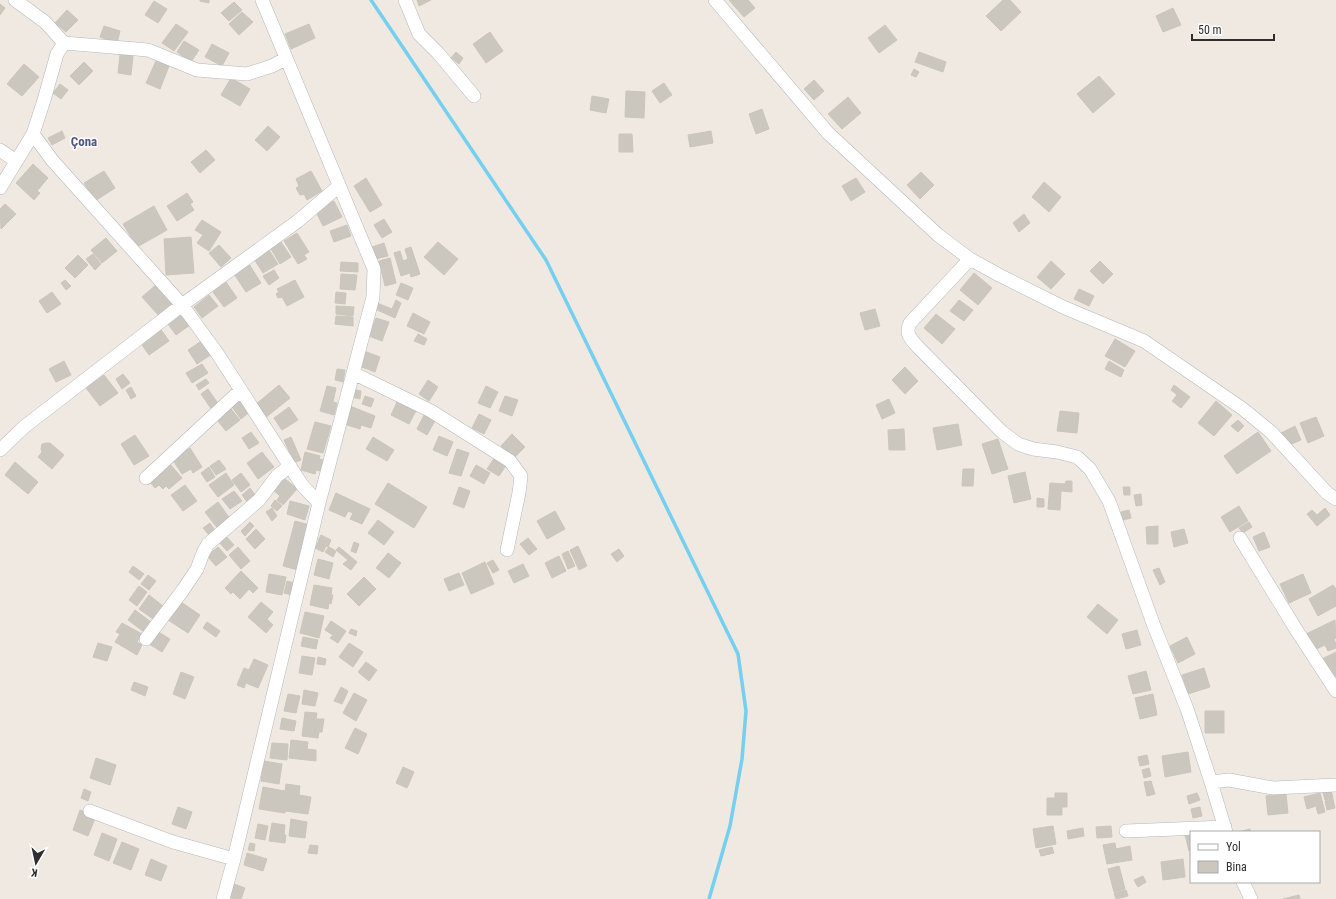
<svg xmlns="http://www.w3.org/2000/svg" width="1336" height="899" font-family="'Roboto Condensed',sans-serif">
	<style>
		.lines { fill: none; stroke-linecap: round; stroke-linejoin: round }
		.stream { stroke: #75cff0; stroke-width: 3.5 }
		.building { fill: #cbc7bf; stroke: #cbc5ba }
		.minor-casing { stroke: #b4b7c1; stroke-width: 14 }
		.minor { stroke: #fff; stroke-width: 13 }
		.labels { text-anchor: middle; stroke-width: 3; stroke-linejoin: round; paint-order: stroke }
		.quarter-label { font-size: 13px; font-weight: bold; fill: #4d5680; stroke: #fff }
	</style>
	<rect width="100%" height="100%" fill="#efe9e1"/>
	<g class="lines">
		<path class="stream" d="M371 0 546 260 738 654 746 711 742 759 730 826 709 899"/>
	</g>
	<path class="building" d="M200 0H209V3L200 1Z
		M417 0H431L419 6Z
		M729 0H748L755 8 744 17Z
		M1003 0H1010L1021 12 1001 31 986 16Z
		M154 1 167 9 158 23 145 15Z
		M234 2 242 10 229 21 221 13Z
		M0 4 5 8 0 15Z
		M1173 8 1181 25 1163 32 1156 16Z
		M67 10 78 20 66 32 55 23Z
		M242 12 253 22 239 35 229 24Z
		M176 24 188 32 174 51 162 43Z
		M309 24 315 38 291 49 285 34Z
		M885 25 897 40 879 53 868 38Z
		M104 26 120 31 117 43 100 37Z
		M490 32 503 51 486 63 473 44Z
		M184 41 199 50 191 62 177 52Z
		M212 44 229 53 222 66 205 57Z
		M456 52 463 58 459 64 451 58Z
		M919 52 946 62 943 72 915 62Z
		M120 55 133 56 131 75 118 73Z
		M156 61 169 66 160 89 146 83Z
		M84 62 93 71 79 85 70 76Z
		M24 64 39 77 22 96 7 84Z
		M914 69 919 72 916 77 911 75Z
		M1099 76 1115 94 1093 113 1077 94Z
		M231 78 250 89 240 106 221 95Z
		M814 80 824 91 814 100 804 89Z
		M664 83 672 95 660 103 652 91Z
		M60 84 68 90 61 99 53 93Z
		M626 91 645 92 644 118 625 117Z
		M592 96 609 99 606 113 590 110Z
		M848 97 861 113 842 129 828 114Z
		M762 109 769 129 756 134 749 114Z
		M268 126 280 137 267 151 255 140Z
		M62 131 65 138 52 145 48 138Z
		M711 131 713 143 690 147 688 135Z
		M619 134H632L633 152H619Z
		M206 150 215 160 200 173 191 162Z
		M33 164 48 178 37 191 40 193 34 200 16 183Z
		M104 171 115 188 95 201 84 183Z
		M311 171 322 191 307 200 304 194 300 195 296 188 299 186 296 179Z
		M921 172 934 185 920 199 907 185Z
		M366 178 382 205 370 212 354 186Z
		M856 178 865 192 851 201 842 186Z
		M1044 182 1061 197 1049 212 1032 197Z
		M187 193 193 202 190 204 194 210 177 221 167 206Z
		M334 201 342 217 323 226 315 210Z
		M5 204 16 214 1 229 0 209Z
		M154 206 167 230 137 247 123 224Z
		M1024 214 1030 223 1019 232 1013 223Z
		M384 219 392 232 382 238 374 225Z
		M202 220 221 232 209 251 197 243 203 235 195 230Z
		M347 225 351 236 334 242 330 231Z
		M297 233 309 252 304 255 307 259 298 264 284 241Z
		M191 237 194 273 166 275 164 239Z
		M106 238 117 251 102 263 91 250Z
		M281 242 291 257 280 264 271 249Z
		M438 242 458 259 444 275 424 257Z
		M384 243 388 256 375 259 372 247Z
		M219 245 231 258 221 267 209 253Z
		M411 247 420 274 411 277 410 273 401 276 394 253 400 251 403 261 408 259 405 249Z
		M269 250 278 264 263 273 254 259Z
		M93 254 101 264 95 270 86 259Z
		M78 255 88 265 75 278 65 268Z
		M390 258 396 283 385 286 379 261Z
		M1051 261 1065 274 1051 289 1037 277Z
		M1100 261 1113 274 1103 284 1090 271Z
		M341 262 358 263V272L340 271Z
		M249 264 261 283 246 292 234 274Z
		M274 270 279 278 269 285 263 276Z
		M974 273 992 288 978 305 960 290Z
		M341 274 357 275 355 290 340 289Z
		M65 280 71 286 66 290 61 283Z
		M295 280 304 297 287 306 282 297 278 298 276 294 279 292 277 289Z
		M226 282 237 298 224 307 213 292Z
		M401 283 413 288 408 300 396 295Z
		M157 284 175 302 159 316 142 297Z
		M1079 289 1094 296 1089 306 1074 299Z
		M52 292 61 304 47 313 39 301Z
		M336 292 346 293 345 304 335 303Z
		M209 295 218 306 202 318 194 307Z
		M396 300 401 303 395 318 375 309 377 303 392 309Z
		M959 300 973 310 964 321 950 311Z
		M336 306 354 307 353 316 336 314Z
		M875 309 880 326 865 330 860 313Z
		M181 313 190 325 176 335 168 324Z
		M413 313 430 322 424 334 407 326Z
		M936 314 955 329 942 344 924 328Z
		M336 316 353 317V326L335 324Z
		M376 318 389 322 382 341 369 336Z
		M160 328 169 341 149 355 140 342Z
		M418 334 427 339 424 345 414 341Z
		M1115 339 1135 351 1125 367 1105 356Z
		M203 340 212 354 197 364 188 350Z
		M364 351 380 357 375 372 359 366Z
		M64 361 71 375 56 382 49 369Z
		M1109 361 1124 370 1121 377 1105 369Z
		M202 364 208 373 192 383 186 373Z
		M905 367 918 381 905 394 892 380Z
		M337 369 345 370 343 382 335 380Z
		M123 374 130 383 122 389 116 379Z
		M104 375 118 393 100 406 86 388Z
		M206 379 209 383 199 390 196 385Z
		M428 380 438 387 429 401 419 394Z
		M279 385 290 398 265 418 255 405Z
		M1174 385 1190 397 1181 408 1172 401 1177 395 1171 390Z
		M327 386 336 388 333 402 337 403 334 415 320 411Z
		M486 386 498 392 490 408 478 403Z
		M131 387 136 396 131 399 126 390Z
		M208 389 219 405 212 410 201 394Z
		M352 389 361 391 360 399 351 397Z
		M365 396 374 399 371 407 362 404Z
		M505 396 518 400 512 416 499 411Z
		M889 399 895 413 882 419 876 405Z
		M241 400 251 411 241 419 232 407Z
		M398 400 417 409 409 424 391 415Z
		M1216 401 1232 415 1214 436 1198 423Z
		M350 406 375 416 371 428 361 425 360 429 344 424Z
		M289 407 298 420 282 430 274 418Z
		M231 409 240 420 226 431 217 420Z
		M1060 411 1079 413 1077 433 1057 431Z
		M425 413 436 419 427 435 417 429Z
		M479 414 491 420 484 434 472 428Z
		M1316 417 1324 436 1308 443 1300 423Z
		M1238 420 1244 426 1238 432 1231 426Z
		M315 422 331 426 323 453 307 449Z
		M958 424 962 445 937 450 933 428Z
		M1295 426 1301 440 1287 446 1281 433Z
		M904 429 905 450H889L888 430Z
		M251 432 259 443 249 449 242 438Z
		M1258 432 1271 451 1237 474 1224 456Z
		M512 434 525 447 513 459 501 446Z
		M135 435 149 456 134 465 121 444Z
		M439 436 453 442 447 456 433 450Z
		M291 437 301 460 291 464 287 455 290 453 284 440Z
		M373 437 394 450 387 461 366 449Z
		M998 439 1008 469 992 474 982 444Z
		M46 443H50L64 455 52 469 38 457 42 452 41 449 42 444Z
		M190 448 202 467 193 473 191 469 182 474 172 459Z
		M457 449 469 453 461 476 449 473Z
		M262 452 274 467 258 479 247 463Z
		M305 452 320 456 319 459 323 460 320 471 316 470 315 474 301 470Z
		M495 457 507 464 499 476 487 469Z
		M219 460 226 469 216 475 210 466Z
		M15 462 38 482 28 494 5 475Z
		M169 463 182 478 169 489 166 486 163 489 159 485 155 488 149 481Z
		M476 465 490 473 484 484 470 476Z
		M209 467 215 477 207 482 201 473Z
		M963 469H974L973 486H962Z
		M1025 472 1031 499 1014 503 1008 476Z
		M226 473 234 485 218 497 209 485Z
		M241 473 250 485 241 492 232 480Z
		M283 477 297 489 283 505 277 500 280 496 272 489Z
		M1066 481H1072V492L1061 491 1060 510 1048 509 1050 483 1065 484Z
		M388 483 427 507 414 528 375 504Z
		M185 485 197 501 183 511 171 495Z
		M459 487 470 491 464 508 453 504Z
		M1123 487H1130V495H1124Z
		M250 488 256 496 248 503 242 495Z
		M234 491 242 501 230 509 222 499Z
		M336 493 370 509 362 524 350 519 353 513 348 511 345 517 329 510Z
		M1141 494 1142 505 1136 506 1134 495Z
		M1037 498 1044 499V507H1037Z
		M275 500 282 506 277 511 271 506Z
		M290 501 309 506 305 520 287 514Z
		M218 502 231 520 218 529 205 512Z
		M1239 506 1248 521 1230 532 1221 517Z
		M272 508 277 516 272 521 266 512Z
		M1325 508 1330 515 1317 526 1307 514 1312 510 1317 515Z
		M1129 510 1131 518 1123 520 1121 512Z
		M555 511 565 529 547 539 537 521Z
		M378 520 394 532 384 545 368 533Z
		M295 521 310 525 298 570 283 566Z
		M250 522 254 526 245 536 241 531Z
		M1249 522 1252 527 1243 533 1239 528Z
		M210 523 216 532 210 536 203 528Z
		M1158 526V544H1147L1146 527Z
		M256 529 265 539 255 549 246 539Z
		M1184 529 1188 543 1174 547 1171 532Z
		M1264 532 1270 547 1259 551 1253 537Z
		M225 535 234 545 227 551 218 541Z
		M321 535 331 540 328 547 318 541Z
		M528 538 537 549 529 555 520 544Z
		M318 542 326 546 323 552 315 548Z
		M354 542 359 544 356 553 351 551Z
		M578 546 587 566 579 570 570 550Z
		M218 547 227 557 216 566 207 556Z
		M238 547 250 561 241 569 229 555Z
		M329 547 336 551 333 557 325 552Z
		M339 547 357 562 351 570 343 564 348 560 336 550Z
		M619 549 624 556 617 562 611 554Z
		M568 551 575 566 568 569 562 554Z
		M388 553 401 563 389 578 376 568Z
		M559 556 566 571 552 578 545 563Z
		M318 559 333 563 329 579 314 575Z
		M493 560 499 570 493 573 487 563Z
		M485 562 494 584 471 594 462 573Z
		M523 564 529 576 514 583 508 571Z
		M133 566 144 574 139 580 129 572Z
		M1159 568 1165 582 1160 585 1153 570Z
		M241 571 258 588 253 593 249 589 240 599 233 592 231 594 225 588Z
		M459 573 464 585 449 591 444 579Z
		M269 574 286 577 282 595 266 592Z
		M1303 574 1311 593 1289 603 1280 584Z
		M148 575 156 581 149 590 141 584Z
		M364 577 376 589 359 606 347 594Z
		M287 581 295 583 292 595 284 593Z
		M314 585 332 588 331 595H333L331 604 329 603 328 609 310 605Z
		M1333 585 1336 589V606L1318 616 1309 599Z
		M139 586 147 592 137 606 129 600Z
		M149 595 163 606 153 619 139 609Z
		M181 602 200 615 188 633 168 620Z
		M261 602 273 612 267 619 273 625 266 633 248 617Z
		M1098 604 1118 620 1107 634 1087 617Z
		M135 610 151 622 144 632 128 620Z
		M305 612 324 616 319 638 300 633Z
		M1335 620 1336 638 1334 639 1336 644V648L1328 651 1325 645 1314 650 1306 634Z
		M331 621 346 631 338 643 330 638 333 635 325 630Z
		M207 622 220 631 216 637 203 628Z
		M122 623 142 634 137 642 142 645 137 655 115 642 120 634 116 632Z
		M351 629 357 631 356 636 349 633Z
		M1137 630 1141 645 1126 649 1122 634Z
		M157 631 170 639 162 652 149 644Z
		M303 637 318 640 316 649 301 646Z
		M1187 637 1195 654 1178 663 1170 646Z
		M98 643 112 647 107 661 93 657Z
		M349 643 363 652 353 667 339 657Z
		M1336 652V676L1332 678 1322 659Z
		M302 656 315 658 312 675 299 673Z
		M318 657 326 659 325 665 317 664Z
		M254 659 268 665 258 688 246 683 244 688 237 685 244 668 249 670Z
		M366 662 377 670 369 681 358 672Z
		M1204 668 1210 687 1188 694 1182 675Z
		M1146 671 1151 690 1133 694 1128 676Z
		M181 672 194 677 185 699 173 694Z
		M134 682 148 687 145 696 131 690Z
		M341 687 348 691 342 704 334 701Z
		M304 690 318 693 315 706 302 704Z
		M354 693 367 700 356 721 343 713Z
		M288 694 300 696 296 713 284 711Z
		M1153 694 1157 715 1140 719 1135 698Z
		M1205 711H1224V733H1205Z
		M305 712 317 713 316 719H324L322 732H319L318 738 302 736Z
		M282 718 296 721 294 731 280 729Z
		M355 728 367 734 358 754 345 748Z
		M291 740 308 742 307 749 316 750V761L289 758Z
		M272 743 288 744 287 760 270 758Z
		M1188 752 1191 772 1165 777 1162 756Z
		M1147 755 1149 764 1140 766 1138 757Z
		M96 758 116 765 110 785 90 778Z
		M264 761 282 764 279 784 261 781Z
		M403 767 414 772 407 788 396 783Z
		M1149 768 1151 776 1144 778 1142 770Z
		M1151 781 1155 794 1147 796 1144 782Z
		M286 784 300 786 299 795 311 797 308 814 285 811V813L259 809 263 787 285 791Z
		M84 789 91 792 88 801 81 798Z
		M1331 790 1333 798 1325 800 1323 792Z
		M1055 793H1067V807H1062V815H1047V798H1055Z
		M1197 793 1200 800 1189 804 1187 796Z
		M1320 793 1325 812 1318 814 1316 806 1307 809 1304 797Z
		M1286 794 1288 813 1268 815 1266 796Z
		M1333 799 1335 808 1327 810 1325 801Z
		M178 807 192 812 186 829 172 824Z
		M1200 807 1202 816 1193 818 1191 809Z
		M80 810 96 816 88 836 73 830Z
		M291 819 307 822 305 838 289 836Z
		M272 823 285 825 284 835H286L285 843 269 841Z
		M258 824 268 826 265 840 255 838Z
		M1053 826 1056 844 1036 848 1033 829Z
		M1111 826 1112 837 1097 838 1096 827Z
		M1083 828 1084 836 1068 839 1067 831Z
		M1250 829 1251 832H1243L1242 831Z
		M102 833 117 839 109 861 94 855Z
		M1191 833V851H1189L1185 835Z
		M122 842 139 849 131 870 113 863Z
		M250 843 255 844 254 851 248 850Z
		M1115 843 1116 849 1130 846 1132 860 1107 864 1103 845Z
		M310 845 318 846 317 854 308 853Z
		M1052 847 1054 853 1041 856 1039 850Z
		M247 853 267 859 263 871 244 865Z
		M151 859 167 866 161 881 145 875Z
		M1183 859 1185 877 1163 880 1161 862Z
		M1119 866 1125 889 1114 892 1108 869Z
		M1143 876 1146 882 1138 887 1134 880Z
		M234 884 245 888 241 899 229 898Z
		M1126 890 1128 896 1116 899 1114 893Z
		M1299 895 1300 899H1283Z"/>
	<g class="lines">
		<defs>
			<path id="minor" d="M15 0 45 22 64 43
				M405 0 419 34 438 53 474 96
				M715 0 828 133 938 235 970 259 999 275 1063 307 1144 341 1243 409 1271 432 1327 493 1336 499
				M33 134 52 160 182 305 217 353 302 485 319 503
				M0 150 16 161
				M0 188 33 134 44 100 57 54 64 43 148 50 197 70 247 74 272 66 285 59
				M970 259 910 323C905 333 910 338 917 346L1002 432 1018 444 1033 449 1057 452 1077 457 1090 469 1109 501 1154 626 1187 709 1211 782 1226 832
				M353 373 431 411 510 461 521 476 519 493 507 550
				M0 450 24 427 182 305 298 221 339 186
				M146 478 241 390
				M1240 538 1297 631 1336 691
				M146 639 183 590 197 569 203 553 208 544 259 500 277 476 290 466
				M1211 782 1229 780 1273 788 1336 785
				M90 811 173 842 234 859
				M1126 831 1225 827
				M1243 882 1251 899
				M223 899 234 859 319 503 373 297 374 269 262 0"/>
		</defs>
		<use href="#minor" class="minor-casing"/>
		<use href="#minor" class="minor"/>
	</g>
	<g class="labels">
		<g class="quarter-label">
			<text x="84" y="146">Çona</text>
		</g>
	</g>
	<rect x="1190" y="831" width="130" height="52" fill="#ffffff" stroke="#ababab"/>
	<rect x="1198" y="844" width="20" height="6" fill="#ffffff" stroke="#ababab"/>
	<text x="1226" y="851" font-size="12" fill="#2e2e2e">Yol</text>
	<rect x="1198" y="861" width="20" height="12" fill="#cbc7bf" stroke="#ababab"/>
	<text x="1226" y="871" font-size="12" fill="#2e2e2e">Bina</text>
	<g transform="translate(36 863) rotate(189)" stroke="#ffffff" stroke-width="3" paint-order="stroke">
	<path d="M0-3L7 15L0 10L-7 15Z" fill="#2e2e2e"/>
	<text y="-6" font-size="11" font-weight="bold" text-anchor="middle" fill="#2e2e2e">K</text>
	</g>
	<path d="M1192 34v6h82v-6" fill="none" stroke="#2e2e2e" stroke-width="2"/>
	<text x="1198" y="34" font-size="12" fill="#2e2e2e" stroke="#ffffff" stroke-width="3" paint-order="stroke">50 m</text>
</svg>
